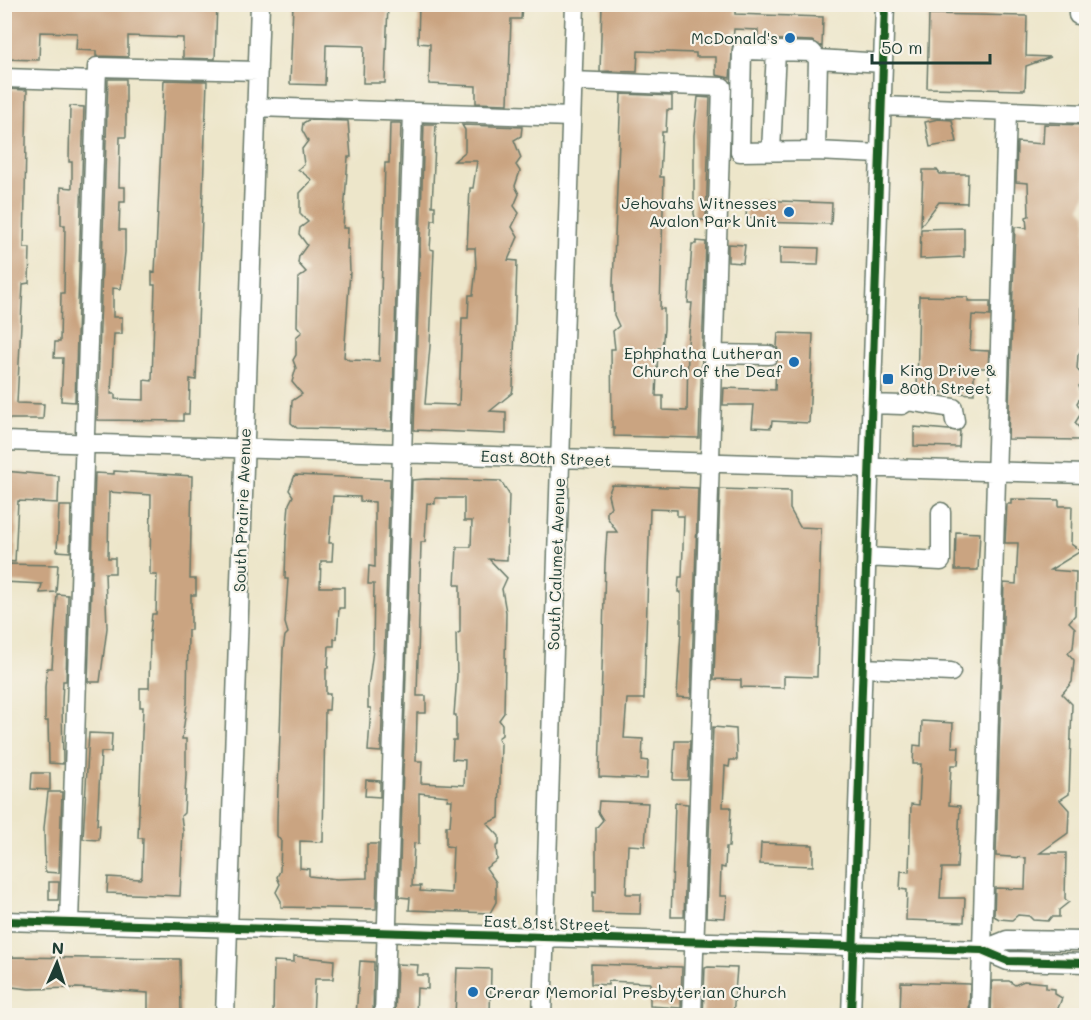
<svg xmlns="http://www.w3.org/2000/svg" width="1091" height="1020" font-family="Mali,sans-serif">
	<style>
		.building { fill: #caa481; fill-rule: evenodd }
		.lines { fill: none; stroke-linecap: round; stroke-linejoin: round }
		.minor-casing { stroke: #677868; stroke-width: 21 }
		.minor { stroke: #fff; stroke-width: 18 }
		.cycleway-casing { stroke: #f7f3e8; stroke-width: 11 }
		.cycleway { stroke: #1b5e20; stroke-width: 8 }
		.poi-dot { fill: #1f6fb2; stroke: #f7f3e8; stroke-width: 2 }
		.labels { text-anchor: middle; stroke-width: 4.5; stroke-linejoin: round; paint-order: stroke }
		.poi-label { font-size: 16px; fill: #1f3d34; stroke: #f7f3e8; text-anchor: end }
		.street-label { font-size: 16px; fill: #1f3d34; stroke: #f7f3e8 }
	</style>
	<rect width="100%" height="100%" fill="#f7f3e8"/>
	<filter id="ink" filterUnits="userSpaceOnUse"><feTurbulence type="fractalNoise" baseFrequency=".0167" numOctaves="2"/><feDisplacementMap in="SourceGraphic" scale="12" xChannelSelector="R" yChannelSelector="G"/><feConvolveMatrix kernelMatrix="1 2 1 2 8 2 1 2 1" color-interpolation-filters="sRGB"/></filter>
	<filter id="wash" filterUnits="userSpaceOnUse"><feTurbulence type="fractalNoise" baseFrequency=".008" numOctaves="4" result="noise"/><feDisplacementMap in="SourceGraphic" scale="24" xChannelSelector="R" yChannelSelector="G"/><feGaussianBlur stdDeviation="1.35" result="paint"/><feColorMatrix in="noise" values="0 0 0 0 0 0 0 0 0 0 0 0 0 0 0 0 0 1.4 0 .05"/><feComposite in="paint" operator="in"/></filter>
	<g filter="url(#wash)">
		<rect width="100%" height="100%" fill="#ede6ca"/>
		<g id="blocks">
			<path class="building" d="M6 4H217L215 59 183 58V38L128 36V57L96 56V51L76 50 77 33 40 32 39 60 4 59Z
				M293 4H388L385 83H363L364 46 326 45 325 85 290 84Z
				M419 4H522L521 19H511L508 104 476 103V86L429 84 430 44 418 43Z
				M602 4 735 8V14L823 17 822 47 812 41 758 39V30L734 29 730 78 716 75V57H696V53L638 51 637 72 600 71Z
				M929 14 1027 16 1026 56 1051 57 1026 66 1025 90 927 88Z
				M108 79H126V137H120L119 187H125V202H120L119 230H125V252L121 289 113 288V317H122V334H114L111 394H115V399L144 400V380L152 381 155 285H152V272L155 273 164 80 207 81 196 380 190 379 189 414H183V421L97 420Z
				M4 89 27 90 24 248H30L29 283 23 284 17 403 44 404 43 419H4Z
				M621 94 672 96V110H667L666 132H662L661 158 660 177H664L660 309H664V329L662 348H658L656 396H663V410L687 411 688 343 692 303H688L692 244H696V241L706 242 699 438 614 436V427H612L611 349H615L613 331 619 326 614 315 613 284Z
				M698 97 710 98 706 220H696L694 214V135Z
				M70 106 84 107 75 402 61 401 63 358H54L55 342H60L61 293H64L65 225H61V187L72 188V162H69Z
				M938 119 952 120 957 142 930 147 925 122Z
				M308 120 348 121 351 157H348L343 228H348L347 249H349L350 271 344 357 349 360 379 361 385 163H389L390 123H401L392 430 297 428 291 423 292 401 302 394 292 382 296 368 293 360 296 355V337L302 332 297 326 298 278 306 272 298 263 299 256 307 245 299 234 300 228 308 222 300 214V193L312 180 298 169 304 165 302 149 308 141 302 130 303 123Z
				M424 124H436L432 206H435V220H432L430 249 434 250 430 346 425 404 459 405 462 318H468L469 295H473L476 269 475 248H467L470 188H473L477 161H454L465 152V130L462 125 522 127 521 136 514 140 521 158 516 165 520 171 515 186 519 194 514 206 519 213 512 227 518 237 508 260 517 261 513 388 512 393 490 411 506 412V434L414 430Z
				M1044 124 1086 125V196L1080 207 1086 215 1084 250H1086V269L1082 297V349L1078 355 1077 369 1082 375V383L1079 386 1082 395 1077 403 1082 412 1075 423 1081 430V440L1008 439 1015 227 1027 228 1026 217 1029 216 1028 183 1016 182 1017 142 1043 144Z
				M923 170H937L940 174H968L967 203 939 202 921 226Z
				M755 200 832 203 831 224 755 222V218L746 217 747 205 755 206Z
				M964 228V257L920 259 921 229Z
				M728 244 745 245 743 263 728 262Z
				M780 247 819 248 818 265 780 264Z
				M919 296 968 297V301H990V316L972 315 970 350 989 351 988 368H974V394L917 391Z
				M778 333 813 334 809 423 772 421 771 428 752 427 754 405H723L724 388 775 390 776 363 780 356 777 347Z
				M914 427 960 431 959 447 914 446Z
				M4 471 59 476 58 503 18 501 15 562 4 561Z
				M114 471 192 476 190 579H196V595H191V630H188L187 703 182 739H186V775L184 813 181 816 183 831 180 896 107 893 108 877 140 879 142 876 143 838H138L143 707H140V688H149L150 634 152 614H156L157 575H150L151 495 109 492 108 558H115V573H105L107 628 100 682H88L95 473 114 474Z
				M295 475 390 479 381 752 368 751 371 708H368V688L373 650 374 584H368L369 566 375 567V502L360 501V497L333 496 329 543H333L332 561H321L320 587H344V608H339L337 639H334V646H329L328 668H326V694H330L329 710H325L323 842 300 841V868L309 869V876L337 879 367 878V844H378L376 909 281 907V901L276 892 280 884 277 877 280 871 281 841 277 836V817L283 650 285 636 288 633 285 623 288 579H285L286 541 289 504 293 496 289 490Z
				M426 479 501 481 509 494 507 560 489 559 507 578 502 589 506 612 504 713 499 720 502 724V735L498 738 501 744 499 818 487 823 499 836V845L496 846 497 860 486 868 496 882V902L490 913 409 910 410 898 399 897 412 480ZM435 498H464V521H472L471 547H457L455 585H460V632L456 634 457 675 454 715H456V740H453L452 759 465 760 464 785 421 783 422 761H416L417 713H426V696H417L421 542H425L427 503 435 504ZM419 793 448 796 447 800H452L450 826H446V846L453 847 451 893 420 891 421 886H412L414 843 419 844Z
				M612 485 698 488 691 698 677 697 681 631V592H678L679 577H682L684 516H677V510L650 509 644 699H627L624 738 643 739 642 760 648 761 647 779 599 777 605 563 607 532H617L607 517V511L611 507 608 495Z
				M720 489 790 491V509L800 527 821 528 817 677 784 676V688L741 687V680L714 679Z
				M1011 499 1059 500V506H1072L1071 544 1081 551 1050 570 1076 572 1075 615 1069 622 1075 628 1073 648 1068 653 1074 660 1072 682 1062 694 1072 704 1069 794 1060 800 1069 810 1068 833 1040 853H1066L1065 899 1069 902 1059 910V917H1051L1048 921 1033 920 1029 916 1018 915 1012 920 999 919 994 916 995 888 1025 889 1026 858 996 856 1004 583 1016 584 1018 543H1005L1007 504H1011Z
				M59 506H71L70 552 57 551Z
				M956 532 980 533 978 570H955Z
				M4 564 58 565 56 592 40 593 42 584 4 582Z
				M57 594 68 595 66 681H63L62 702 63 764 49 763 48 721H45V687L47 668H52Z
				M922 721 953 723 952 747H959L958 765H951L949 805 960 806 957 868H942L940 898H965L964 922 906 920 907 890 900 889 901 871 909 872 911 804 919 805 921 764H913L914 745 921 746Z
				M713 727 736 729 737 760H730L729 767 725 766 723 807H731L729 847H726L725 868 721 867 720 896H727L725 918 706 917Z
				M89 733 112 734 111 752H101L97 825H100L99 840 83 839Z
				M675 741H690L688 780H673Z
				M32 773H50V790L31 789Z
				M366 780 380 781V797L365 796Z
				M48 792H62L59 873 45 872 44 828Z
				M599 801 648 803 645 846 628 845 626 894H641L640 914 593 913V892L596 893V828L603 820 598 812Z
				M675 803 688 804 684 917H671Z
				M761 843 813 845V866L760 864Z
				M49 882H59L58 900H49Z
				M294 956 334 960 333 979H315L313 1016H273L274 961 294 962Z
				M5 957 180 959 181 1016H148V993L77 988 29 989 4 986Z
				M360 961 374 962 373 1016H356Z
				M397 964 418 965 417 975H428V989L417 988 416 1016H395Z
				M591 964 682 967 681 1008 650 1006V983L608 981V985L591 984Z
				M708 967 737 968 733 1016H703L705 968Z
				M457 968 491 969 490 1016H455Z
				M992 981H1009L1015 985 1024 981 1046 983V988L1055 989V994L1062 998 1055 1016 1006 1012V1016H991Z
				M901 982 970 984 969 1013 930 1012 929 1016H900Z"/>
		</g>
	</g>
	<g filter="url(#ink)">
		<use href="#blocks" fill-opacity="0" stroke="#677868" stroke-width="1.5"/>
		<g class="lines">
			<defs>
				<path id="minor" d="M1078 15V4
					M4 78 96 81
					M572 81 722 87 692 1016
					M882 106 1086 114
					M256 107 571 117
					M771 151 776 51
					M816 151 740 152 742 50 812 52 818 59
					M880 154 816 151 818 59 883 63
					M713 354 769 355
					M871 404 902 405 908 401 953 408 955 421
					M4 441 1086 474
					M866 557 941 561V512
					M863 668 951 672
					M4 921 982 950 1008 961 1086 963
					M69 923 97 67 258 71
					M982 950 1007 940 1086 941
					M225 1016 260 4
					M384 1016 413 112
					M542 1016 575 4
					M851 1016 885 4
					M980 1016 1007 111"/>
			</defs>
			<use href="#minor" class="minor-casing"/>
			<use href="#minor" class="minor"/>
			<defs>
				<path id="cycleway" d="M4 921 982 950 1008 961 1086 963
					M851 1016 885 4"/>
			</defs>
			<use href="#cycleway" class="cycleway-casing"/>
			<use href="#cycleway" class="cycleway"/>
		</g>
	</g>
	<g class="poi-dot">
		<circle cx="790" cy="38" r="6"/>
		<circle cx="789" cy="212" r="6"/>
		<circle cx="794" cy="362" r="6"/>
		<rect x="882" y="373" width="12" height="12" rx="3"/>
		<circle cx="473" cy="992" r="6"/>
	</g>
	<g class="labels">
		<g class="poi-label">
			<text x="778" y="44">McDonald's</text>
			<text x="777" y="209">Jehovahs Witnesses<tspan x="777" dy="18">Avalon Park Unit</tspan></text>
			<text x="782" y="359">Ephphatha Lutheran<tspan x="782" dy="18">Church of the Deaf</tspan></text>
			<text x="900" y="376" text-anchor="start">King Drive &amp;<tspan x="900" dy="18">80th Street</tspan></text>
			<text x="485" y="998" text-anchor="start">Crerar Memorial Presbyterian Church</text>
		</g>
		<g class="street-label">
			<text transform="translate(546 458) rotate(2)" y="6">East 80th Street</text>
			<text transform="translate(242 510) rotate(-88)" y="6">South Prairie Avenue</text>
			<text transform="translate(556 564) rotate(-88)" y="6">South Calumet Avenue</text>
			<text transform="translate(547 923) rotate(2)" y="6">East 81st Street</text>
		</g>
	</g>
	<rect width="1091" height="1020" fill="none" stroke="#f7f3e8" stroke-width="24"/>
	<g transform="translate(57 963) rotate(3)" stroke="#f7f3e8" stroke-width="4.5" paint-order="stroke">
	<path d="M0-4.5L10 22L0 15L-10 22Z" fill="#1f3d34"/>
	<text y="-9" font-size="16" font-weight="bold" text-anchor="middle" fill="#1f3d34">N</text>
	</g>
	<path d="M872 54v9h118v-9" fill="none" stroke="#1f3d34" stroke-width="3"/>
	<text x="881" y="54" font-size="18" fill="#1f3d34" stroke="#f7f3e8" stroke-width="4.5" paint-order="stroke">50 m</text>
</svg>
